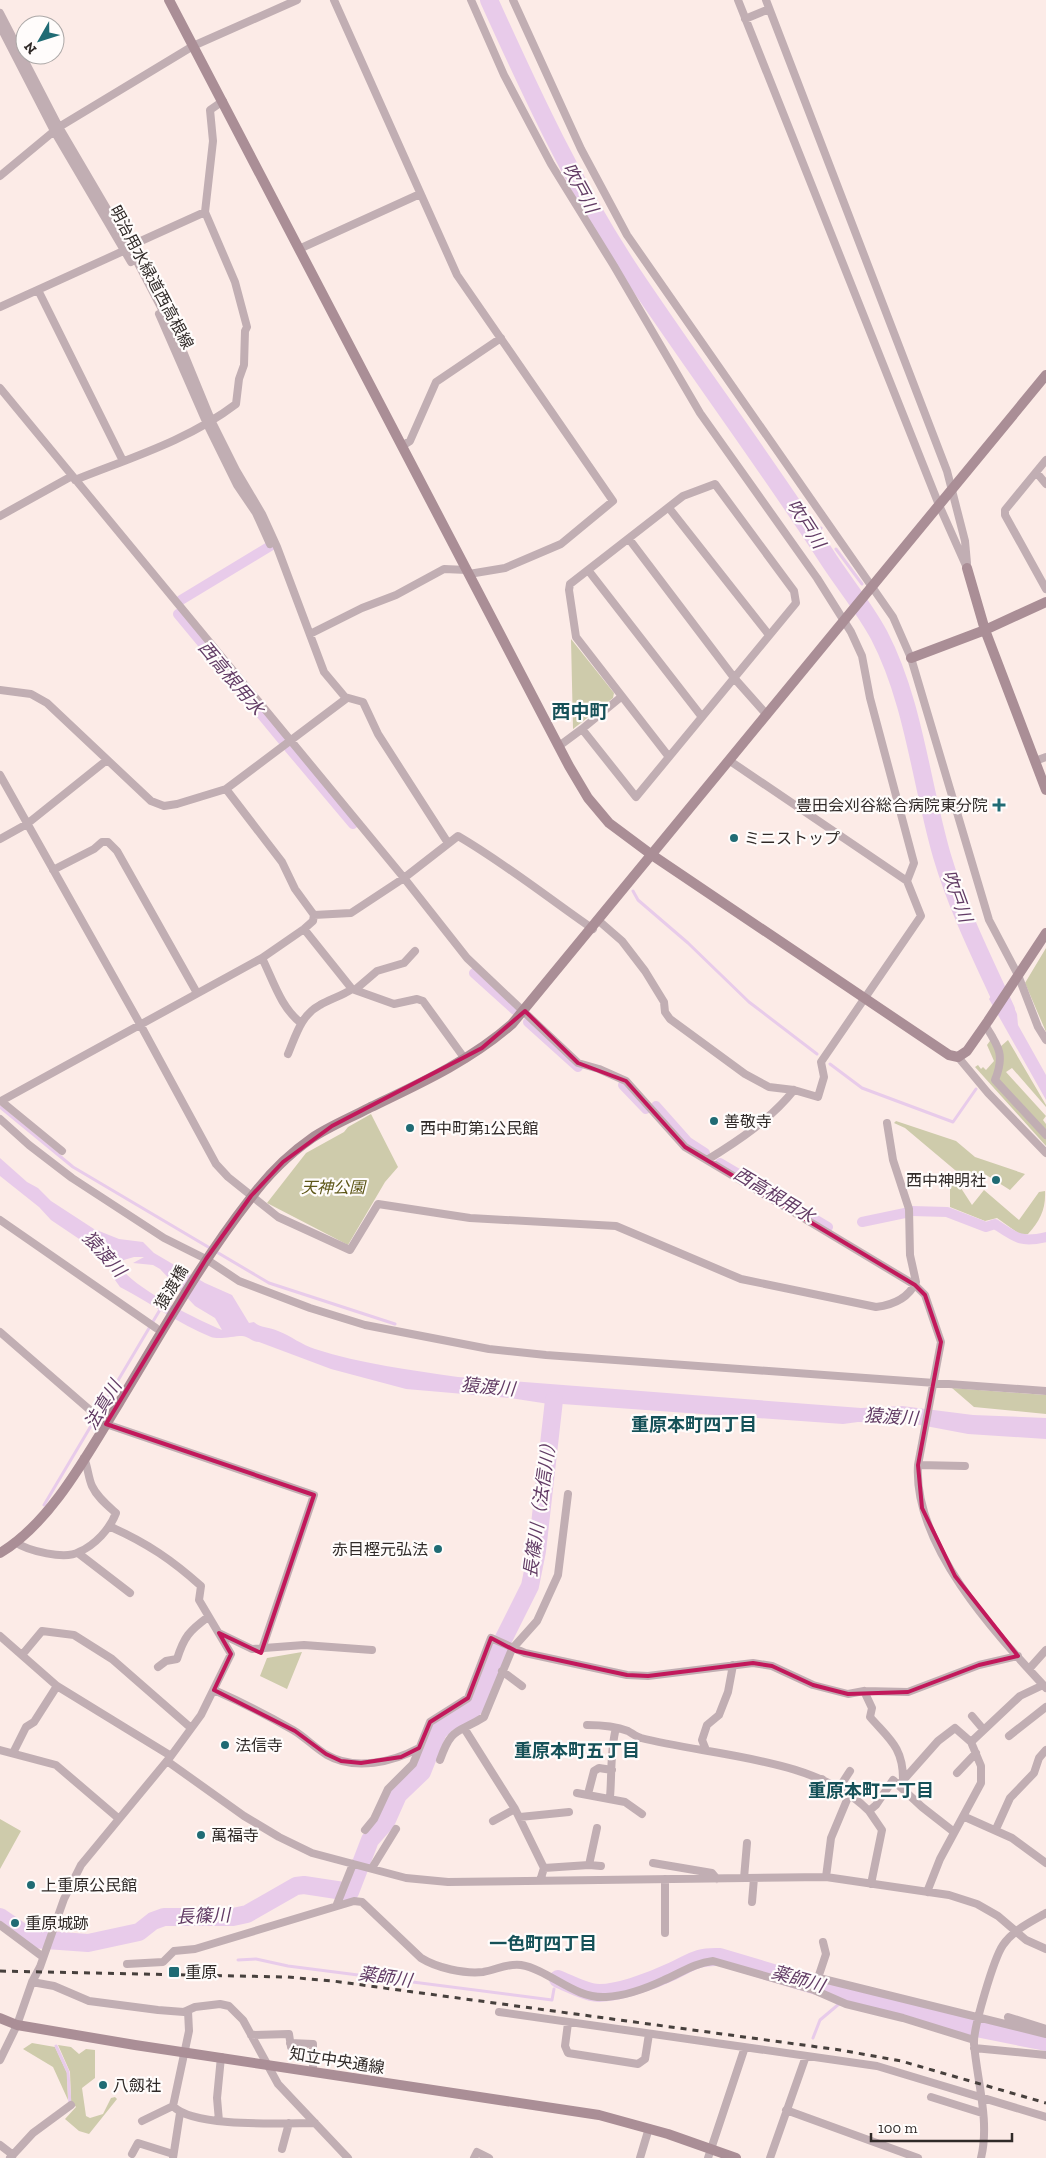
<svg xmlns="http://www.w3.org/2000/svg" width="1046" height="2158" font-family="'Zilla Slab','Noto Sans JP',serif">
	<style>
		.green { fill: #cecbab }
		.water { fill: #e8cbea; fill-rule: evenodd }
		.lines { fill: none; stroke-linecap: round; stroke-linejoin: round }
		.stream { stroke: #e8cbea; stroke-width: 3 }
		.canal { stroke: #e8cbea; stroke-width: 10 }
		.river { stroke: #e8cbea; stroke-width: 18 }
		.street { stroke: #c1aeb3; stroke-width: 8 }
		.secondary { stroke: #aa8e96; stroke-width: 10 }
		.rail { stroke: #47403d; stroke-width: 3; stroke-dasharray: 6 6; stroke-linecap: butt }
		.marked { fill: none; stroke: #c2185b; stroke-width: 4; stroke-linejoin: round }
		.poi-dot { fill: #206b74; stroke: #fffcfb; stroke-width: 2 }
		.labels { text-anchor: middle; stroke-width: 4.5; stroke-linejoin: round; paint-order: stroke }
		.street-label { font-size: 16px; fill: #302a28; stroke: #fffcfb }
		.poi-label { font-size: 16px; fill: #302a28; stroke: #fffcfb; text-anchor: start }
		.park-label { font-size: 16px; font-style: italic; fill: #5e5718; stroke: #fffcfb }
		.water-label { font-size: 18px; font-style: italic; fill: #623c65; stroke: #fffcfb }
		.neighbourhood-label { font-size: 18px; font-weight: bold; fill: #155158; stroke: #fffcfb }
		.quarter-label { font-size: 19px; font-weight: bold; fill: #155158; stroke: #fffcfb }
	</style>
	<rect width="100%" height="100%" fill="#fcebe7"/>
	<path class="green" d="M571 639 614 693 613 698 573 729Z
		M1046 948V1032L1025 983Z
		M995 1034 1000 1047 1008 1040 1046 1105V1107L1012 1068 1006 1072 1046 1116 1043 1120 1046 1124V1146L975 1067 978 1065 981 1069 983 1067 986 1070 994 1061 987 1045Z
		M371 1114 398 1167 385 1182 348 1245 267 1203 306 1153 344 1132 348 1127Z
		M896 1121 956 1141 975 1157 1025 1174 1010 1190 983 1173 968 1181 905 1128 894 1123Z
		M950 1181 959 1185 972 1205 984 1190 1019 1220 1039 1192 1045 1191C1046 1209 1040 1221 1028 1234L1021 1235 997 1218 985 1221 950 1207Z
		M952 1388 1046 1395V1414L974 1407Z
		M302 1652 287 1689 260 1676 267 1658Z
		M0 1819 21 1831 0 1869Z
		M32 2043 55 2047 67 2073 68 2100 53 2067 23 2049Z
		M58 2045 71 2047 79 2054 86 2049 95 2050V2078L82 2088 86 2116 90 2118 103 2114 111 2098 115 2097 117 2099 89 2134 79 2131 65 2119 76 2107 71 2101 70 2072Z"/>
	<path class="water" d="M1002 981 1017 1014 1018 1025 1046 1075V1100L989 999Z
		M0 1158 27 1182 38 1188 51 1201 94 1229 119 1239 143 1242 154 1253 205 1283 232 1295 249 1323 254 1322C260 1328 270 1327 278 1331 291 1336 302 1345 315 1349 361 1364 411 1370 458 1377L861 1408 902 1406 973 1415 1046 1418V1439L968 1434 915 1424 858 1422 843 1424 562 1404 556 1423 546 1421 549 1404 510 1398 406 1389 331 1369 259 1342C252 1342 248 1336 242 1336 233 1336 219 1340 211 1337 179 1324 151 1303 120 1287L115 1280 109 1264 97 1251 51 1220 39 1207 0 1176ZM134 1257H144L133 1263 153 1265 160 1269 195 1306 215 1318 222 1330C196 1319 128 1286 117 1262Z"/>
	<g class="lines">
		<path class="stream" d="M812 535 821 528
			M836 549 862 584
			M633 891 638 900 688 943 749 1002 817 1054
			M830 1064 862 1088 953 1122 976 1089
			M0 1107 73 1167 269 1283 395 1324
			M44 1505 161 1308
			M238 1960 256 1959 288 1966 552 2000 554 1989
			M846 1998 847 1994
			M813 2038 820 2020 839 2004
			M56 2046 68 2072 70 2105"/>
		<path class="canal" d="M181 600 272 545
			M178 614 284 742
			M289 748 353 824
			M474 973 515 1010
			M528 1022 578 1067
			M623 1085 646 1109
			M656 1106 688 1142 705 1153
			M720 1163 828 1227
			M912 1211 947 1212 986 1227 995 1224C1016 1238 1021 1243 1046 1237
			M862 1222 905 1213"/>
		<path class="river" d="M489 0C532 95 575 188 633 275 696 369 763 459 825 554 842 581 864 607 879 635 914 702 921 784 942 856 958 910 983 959 1006 1010
			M0 1917 32 1939 88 1943 139 1932 153 1921 164 1917H233L247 1914 296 1886 304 1885 350 1892 370 1840 386 1822 398 1795 422 1772 438 1732 447 1723 470 1712 478 1704 499 1648 530 1586 537 1551 554 1400
			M558 1979C568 1983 579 1989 591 1992 611 1997 654 1980 673 1971 692 1962 697 1956 720 1957L820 1987 956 2024 1046 2042"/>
		<path class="street" d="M334 0 457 275 613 501 561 544 505 568 469 574
			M471 0 504 75 551 164 614 266 700 413 817 578 851 632 862 656 870 698 914 863 907 881 921 916 821 1062 824 1077 818 1097 794 1090 769 1087 745 1074 670 1019 665 1012 664 1002 645 971 622 941 599 921
			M513 0 581 149 627 235 893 617 911 658 989 920 1018 975 1038 1027 1046 1040
			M738 0 939 505 967 568
			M766 0 947 471 965 541 967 563
			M0 13 59 127 130 248 180 344 212 422 236 470 262 514 277 547 324 672 345 697 363 702 378 734 448 843
			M745 19 769 9
			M0 26 54 131 131 262
			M0 176 59 127 193 46 297 0
			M299 249 420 194
			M38 290 123 461
			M0 307 130 248 132 245 205 212
			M159 314 207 424 237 485 256 513 270 544
			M0 388 404 878 467 958 578 1063 599 1069 626 1081 685 1147 915 1285 925 1295 941 1342 918 1465C913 1545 995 1633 1046 1688
			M402 446 410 441 436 382 501 338
			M1046 460 1005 510V515L1046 589
			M1036 472 1046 484
			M75 480C130 458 189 440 236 404L239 379 244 365 245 331 247 327 235 282 205 212 213 141 210 110 223 101
			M669 508 769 635
			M0 516 72 476
			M629 539 735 679 767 715
			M588 570 702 717
			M310 634 362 608 396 595 444 569 467 570
			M0 690 31 694 47 703 151 801 164 806 177 804 226 789 347 698
			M621 697 582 729 636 797 796 603 794 591 715 484 683 496 570 584 569 590 576 637 669 757
			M559 746 582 729
			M730 761 907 881
			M1035 761 1046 757
			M0 775 140 1024 216 1164 228 1177 278 1217 350 1250 378 1204 470 1218 616 1226 741 1279 876 1307C893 1305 908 1299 916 1282L910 1255 909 1209 893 1160 887 1123
			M226 789 282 862 295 889 314 915
			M0 839 27 824 107 760
			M53 870 94 849 102 842H108L117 851 197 993
			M314 915 351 913 404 878 458 836C506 864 548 898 593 929
			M262 958C273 980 281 1008 301 1023
			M352 989 394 1004 417 999 423 1001 465 1059
			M356 989 377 971 404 963 415 951
			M985 1025C999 1047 1005 1055 995 1080L1046 1135
			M288 1054C296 1035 301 1015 320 1005 330 999 342 996 352 989L304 929
			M958 1057 988 1093 1046 1153
			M0 1119 29 1145 72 1178 164 1238 206 1259 239 1281 310 1308 365 1325 489 1349 546 1355 1046 1391
			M62 1151 1 1101 262 958 304 929 313 921 314 915
			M707 1160C738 1141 771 1119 794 1090
			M0 1220 156 1328
			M0 1332 106 1424 314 1495 262 1649
			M918 1465 965 1466
			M15 1542C28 1551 65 1560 79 1552 95 1545 110 1529 116 1513 107 1505 97 1497 92 1486 88 1477 88 1467 84 1458
			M78 1553 130 1593
			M219 1633 252 1649 304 1645 372 1650
			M0 1636 57 1686 171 1756
			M22 1655 42 1631 74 1635 112 1659 191 1728
			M158 1667 166 1661 177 1659C184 1637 189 1631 208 1617
			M1029 1669 1046 1650
			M502 1671 522 1686
			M214 1690C241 1702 267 1715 293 1730 305 1737 315 1748 327 1755 355 1771 393 1762 419 1748
			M864 1691 872 1708 870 1717C889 1739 903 1747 903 1779
			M972 1716 983 1729
			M587 1725C601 1725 615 1726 628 1731 632 1733 636 1737 641 1738 711 1756 816 1757 869 1811
			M464 1728 515 1809 544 1868
			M1009 1736 1046 1707
			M0 1750 56 1765 118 1818
			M706 1750 702 1740 707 1725 719 1715 728 1692 733 1665
			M13 1753 26 1727 34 1722 57 1686
			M440 1760C452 1726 457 1734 484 1717L512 1649 537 1621 558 1575 568 1494
			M167 1761 244 1816 279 1837 312 1853 406 1878 448 1882 826 1877 949 1895 977 1904 998 1916 1026 1940 1046 1949
			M957 1773 976 1753
			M899 1785 938 1741 955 1728 971 1742
			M839 1788 850 1771
			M577 1793 625 1802 642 1814
			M588 1794 594 1771 599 1768 612 1770
			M817 1794 822 1779
			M610 1797C612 1774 610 1751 616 1728
			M520 1817 569 1812
			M965 1817 1012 1838 1046 1863
			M493 1821 515 1809
			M996 1829 1010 1798 1034 1773 1039 1758 1046 1750
			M365 1830 374 1819 388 1789 413 1764 430 1722 468 1698 491 1638 525 1653 627 1675 648 1676 753 1663 772 1666 813 1685 848 1694 864 1691 908 1692 979 1665 1018 1656
			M653 1863 712 1873 717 1879
			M589 1865 597 1828
			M372 1868 396 1829
			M826 1877 831 1838 849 1795
			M744 1878 747 1843
			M665 1879V1933
			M540 1881 544 1868 589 1865 601 1866
			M871 1884 882 1830 869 1811 876 1805 893 1780 922 1807 954 1832
			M927 1892 940 1859 981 1783V1766L971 1742 1020 1696 1043 1685
			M752 1902 754 1878
			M337 1904 353 1864
			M0 1925 43 1957
			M823 1942 826 1954 814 1990 846 2004 903 2018 974 2040
			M127 1964 163 1962 174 1951 195 1949 354 1901 362 1902 421 1958C437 1968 464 1974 483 1972 496 1970 507 1963 521 1965 550 1970 574 1999 606 1997 624 1996 647 1988 664 1980 681 1973 694 1963 713 1961L814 1990
			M819 1978 1046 2034
			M32 1982 54 1986 89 2001 158 2010 184 2012 195 2007 220 2004 229 2006 243 2020 278 2084 348 2158
			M188 2011 189 2031 173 2106C193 2128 283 2123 315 2123
			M499 2012 877 2066 1046 2117
			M1008 2017 1046 2029
			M568 2023 565 2046 568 2053 638 2064 645 2059 649 2034
			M251 2035 289 2034 291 2047
			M290 2043 313 2044V2071
			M974 2048 1046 2055
			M0 2060 17 2025 32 1982 40 1967 64 1899 81 1865 171 1756 201 1715 231 1654 199 1600 201 1586C172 1560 147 1543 111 1527
			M931 2097 982 2113
			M786 2110 918 2158
			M142 2121 173 2106
			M219 2121 217 2098 221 2057
			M0 2145 13 2155
			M282 2149 289 2123
			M132 2154 138 2143 173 2154
			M10 2158 33 2133 71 2105
			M173 2158 180 2113
			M474 2158 477 2152 489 2158
			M640 2158 649 2128
			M708 2158 745 2047
			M770 2158 806 2056
			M981 2158C990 2122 977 2080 974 2044 973 2028 994 1958 1003 1945 1013 1930 1031 1922 1046 1913"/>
		<path class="secondary" d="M169 0 569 766 588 798 609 823 652 855 949 1055 958 1057 967 1051 988 1021 1046 933
			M967 568 985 630 1046 790
			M911 658 985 630 1046 602
			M0 1553C51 1523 88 1453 119 1403 161 1334 200 1263 250 1199 267 1176 289 1154 312 1138 330 1126 350 1118 369 1108 419 1084 470 1061 512 1024L1046 375
			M0 2018 17 2025 135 2045 599 2115 668 2134 736 2158"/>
		<path class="rail" d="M0 1971 287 1977 333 1981 840 2050 901 2061 1046 2103"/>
	</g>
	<path class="marked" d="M525 1011 578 1063 626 1081 685 1147 915 1285 925 1295 941 1342 918 1465 922 1508 955 1576 1018 1656 979 1665 908 1692 848 1694 813 1685 772 1666 753 1663 648 1676 627 1675 516 1651 491 1638 468 1698 430 1722 419 1748 401 1757 361 1763 341 1761 326 1754 295 1731 214 1690 231 1654 219 1633 261 1653 314 1495 106 1424 206 1259 251 1196 283 1162 332 1126 482 1048Z"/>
	<g class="poi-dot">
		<path d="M996.5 797.5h5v5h5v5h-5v5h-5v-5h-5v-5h5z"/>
		<circle cx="734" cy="838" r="5"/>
		<circle cx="714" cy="1121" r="5"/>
		<circle cx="410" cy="1128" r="5"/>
		<circle cx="996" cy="1180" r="5"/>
		<circle cx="438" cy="1549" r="5"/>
		<circle cx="225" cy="1745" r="5"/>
		<circle cx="201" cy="1835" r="5"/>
		<circle cx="31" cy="1885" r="5"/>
		<circle cx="15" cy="1923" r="5"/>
		<rect x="168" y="1966" width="12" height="12" rx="2.5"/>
		<circle cx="103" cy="2085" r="5"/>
	</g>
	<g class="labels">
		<g class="street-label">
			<text transform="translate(152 277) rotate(62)" y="6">明治用水緑道西高根線</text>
			<text transform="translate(171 1287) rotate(-59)" y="6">猿渡橋</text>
			<text transform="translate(337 2060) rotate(9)" y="6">知立中央通線</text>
		</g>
		<g class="poi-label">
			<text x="988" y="811" text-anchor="end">豊田会刈谷総合病院東分院</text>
			<text x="744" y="844">ミニストップ</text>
			<text x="724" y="1127">善敬寺</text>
			<text x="420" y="1134">西中町第1公民館</text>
			<text x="986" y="1186" text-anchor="end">西中神明社</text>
			<text x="428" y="1555" text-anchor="end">赤目樫元弘法</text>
			<text x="235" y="1751">法信寺</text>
			<text x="211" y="1841">萬福寺</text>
			<text x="41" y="1891">上重原公民館</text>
			<text x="25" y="1929">重原城跡</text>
			<text x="185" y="1978">重原</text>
			<text x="113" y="2091">八劔社</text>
		</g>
		<g class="park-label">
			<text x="333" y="1193">天神公園</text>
		</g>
		<g class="water-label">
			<text transform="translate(580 188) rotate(61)" y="6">吹戸川</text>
			<text transform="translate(806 524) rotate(57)" y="6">吹戸川</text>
			<text transform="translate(231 678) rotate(50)" y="6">西高根用水</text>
			<text transform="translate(957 896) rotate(70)" y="6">吹戸川</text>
			<text transform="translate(774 1195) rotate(31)" y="6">西高根用水</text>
			<text transform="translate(104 1254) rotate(48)" y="6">猿渡川</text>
			<text transform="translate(488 1387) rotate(5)" y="6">猿渡川</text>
			<text transform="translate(103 1405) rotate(-59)" y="6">法真川</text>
			<text transform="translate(891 1417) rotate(4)" y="6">猿渡川</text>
			<text transform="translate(540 1506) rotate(-82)" y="6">長篠川（法信川）</text>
			<text transform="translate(203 1916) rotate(-2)" y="6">長篠川</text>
			<text transform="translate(385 1977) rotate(8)" y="6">薬師川</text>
			<text transform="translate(798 1979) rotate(16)" y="6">薬師川</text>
		</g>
		<g class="neighbourhood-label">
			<text x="694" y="1431">重原本町四丁目</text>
			<text x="577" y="1757">重原本町五丁目</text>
			<text x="871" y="1797">重原本町二丁目</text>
			<text x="543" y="1950">一色町四丁目</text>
		</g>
		<g class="quarter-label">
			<text x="580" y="718">西中町</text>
		</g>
	</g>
	<g transform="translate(40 40) rotate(231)"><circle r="24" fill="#fffcfb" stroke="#aca8a7"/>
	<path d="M0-4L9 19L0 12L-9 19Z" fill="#206b74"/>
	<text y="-8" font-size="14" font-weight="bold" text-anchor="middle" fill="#302a28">N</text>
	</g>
	<path d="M871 2133v8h141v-8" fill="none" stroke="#302a28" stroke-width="2.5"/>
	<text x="878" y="2133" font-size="15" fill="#302a28" stroke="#fffcfb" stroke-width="4" paint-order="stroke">100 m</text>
</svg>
